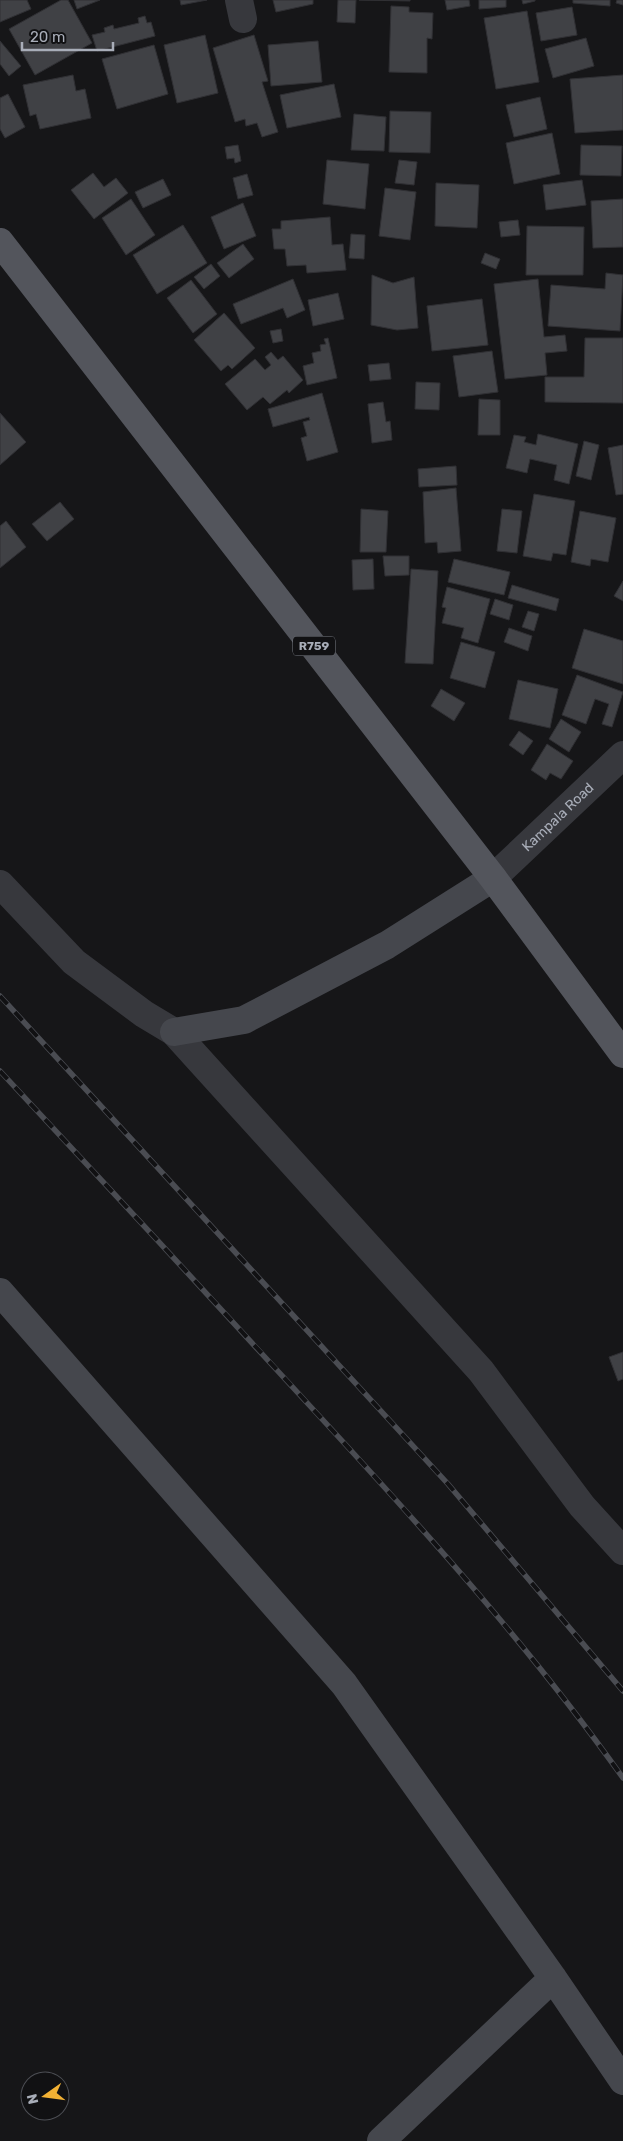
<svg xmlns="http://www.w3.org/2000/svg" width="623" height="2141" font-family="Rubik,sans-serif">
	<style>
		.building { fill: #404145; stroke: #303034 }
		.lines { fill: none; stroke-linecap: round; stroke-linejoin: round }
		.street { stroke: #37383d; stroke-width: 28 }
		.secondary { stroke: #45474d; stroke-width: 28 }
		.primary { stroke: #53555c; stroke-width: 28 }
		.rail-casing { stroke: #4a4c52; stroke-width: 5.5 }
		.rail { stroke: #111113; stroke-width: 4; stroke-dasharray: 11; stroke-linecap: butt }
		.labels { text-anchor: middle; stroke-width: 4; stroke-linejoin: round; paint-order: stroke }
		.shield { fill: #111113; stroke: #7b7e86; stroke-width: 1 }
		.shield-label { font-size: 12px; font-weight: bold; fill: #a8adb8 }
		.street-label { font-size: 14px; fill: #a8adb8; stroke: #111113 }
	</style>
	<rect width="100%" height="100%" fill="#161618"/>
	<path class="building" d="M0 0H27L31 9 0 22Z
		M61 0H68L92 43 35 75 9 29Z
		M74 0H100L77 9Z
		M180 0H207L181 5Z
		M273 0H313V4L276 12Z
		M338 0H356L355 23 337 22Z
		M359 0H410V1Z
		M445 0H469L470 6 447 10Z
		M479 0H506V7L479 9Z
		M522 0H535V1L523 4Z
		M573 0H610V6L573 3Z
		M617 0H623V5L616 3Z
		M391 6 409 7V12L433 13 432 39 427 38V73L389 72Z
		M572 7 577 35 541 41 536 13Z
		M527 11 539 82 496 89 484 18Z
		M145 16 147 23 151 22 155 36 97 51 92 35 105 32 104 28 113 25 114 29 139 23 138 18Z
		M205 35 218 93 177 103 164 45Z
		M254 35 268 81 262 82 278 132 262 137 257 123 246 126 245 119 235 122 213 48Z
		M586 38 594 66 553 78 545 49Z
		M0 41 21 66 9 76 0 64Z
		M318 41 322 82 271 86 268 45Z
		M154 45 168 94 117 109 102 59Z
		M73 75 76 91 85 89 91 118 40 129 36 114 30 116 23 85Z
		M623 75V130L575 133 570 79Z
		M334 84 341 117 287 128 280 95Z
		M8 94 25 127 5 138 0 129V98Z
		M540 97 547 129 514 137 506 105Z
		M390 111 431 112 430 153 389 152Z
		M354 114 386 117 384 151 351 150Z
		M552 133 560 174 514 184 506 143Z
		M238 145 241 161 235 163 234 158 227 159 225 147Z
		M581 145 622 146 621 176 580 175Z
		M327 160 369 164 365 209 323 204Z
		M399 160 417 162 414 185 395 183Z
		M93 173 104 187 116 178 128 193 94 219 71 190Z
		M247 174 253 195 238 199 233 178Z
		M163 179 171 195 143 208 135 192Z
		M582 180 586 205 546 210 543 185Z
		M436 183 479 185 477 228 435 226Z
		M385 188 416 192 410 240 379 236Z
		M131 199 155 235 126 255 102 218Z
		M623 199V247L593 248 591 201Z
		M243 203 256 236 224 249 211 217Z
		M330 217 332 245 343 244 346 270 307 273 306 265 287 266 285 249H274L272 229H281V221Z
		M518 220 520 235 501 237 499 222Z
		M183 225 207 263 157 294 133 255Z
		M527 226 584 227 583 275H526Z
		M351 234 365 235 364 259 349 258Z
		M243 244 254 259 229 278 217 263Z
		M485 253 500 259 496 269 481 263Z
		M211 264 220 276 204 289 194 277Z
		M606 273 623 275 620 331 548 326 551 285 605 289Z
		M372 275 393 283 414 277 418 328 397 330 371 325Z
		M293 279 305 310 287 318 283 308 241 324 233 304Z
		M538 279 544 337 565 335 567 351 545 353 547 375 505 379 494 284Z
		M191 280 217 314 193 333 167 298Z
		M338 293 344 319 313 326 308 300Z
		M482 299 488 345 432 351 427 306Z
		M224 313 255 348 232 369 228 365 221 371 194 340Z
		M281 329 283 341 273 343 270 331Z
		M328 338 337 378 307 385 303 366 314 363 312 353 321 351 320 345 326 344 324 339Z
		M585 338H623V403L545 402V377H584Z
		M492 351 498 392 459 397 453 356Z
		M271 352 278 360 283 356 303 380 289 393 287 390 270 404 263 397 247 410 225 384 255 359 265 370 271 365 265 357Z
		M389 363 391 379 370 381 368 365Z
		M416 382 440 383 439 410 415 409Z
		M322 393 338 452 307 461 301 438 307 436 303 422 310 420 309 417 273 427 268 409Z
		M479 399 500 400V435H478Z
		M383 402 386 422 390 421 392 440 372 443 368 404Z
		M0 413 26 442 0 465Z
		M538 434 578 444 569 484 554 480 557 465 530 459 527 473 506 468 514 435 526 437 524 442 536 445Z
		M584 441 599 445 591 480 576 476Z
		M623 445V494L616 495 608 448Z
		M456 466 457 485 419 487 418 469Z
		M456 488 461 551 438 553 437 542 425 543 423 492Z
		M534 494 575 501 566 555 553 553 551 561 523 556Z
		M60 502 74 519 47 541 32 524Z
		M361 509 388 511 386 552H360Z
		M502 509 522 511 517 553 497 551Z
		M580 511 616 518 608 562 591 559 590 566 571 562Z
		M6 521 26 547 0 568V526Z
		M383 556H409V575L385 576Z
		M373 559 374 589 353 590 352 560Z
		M454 559 510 572 504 595 448 582Z
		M411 569 438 571 433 664 405 663Z
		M623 581V601L614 596Z
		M512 585 559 599 556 611 508 598Z
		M447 587 490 599 478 643 461 638 464 628 442 623 446 608 442 607Z
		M495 599 513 605 509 620 490 614Z
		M528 611 539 614 534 631 522 627Z
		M509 628 532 636 528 651 504 642Z
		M584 629 623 641V684L572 668Z
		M461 642 495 652 485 688 450 678Z
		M577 675 623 692 612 727 602 724 609 704 595 699 586 724 562 715Z
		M518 680 558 689 550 728 509 719Z
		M441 689 465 703 454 721 431 706Z
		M561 719 581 732 569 752 549 739Z
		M519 731 533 741 523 755 509 745Z
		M547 744 573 761 561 779 550 773 546 780 531 770Z
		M623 1352V1379L618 1381 609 1357Z"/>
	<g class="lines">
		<g class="street">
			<path d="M239 0 243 19"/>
			<path id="s1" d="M493 878 623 755"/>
			<path d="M0 884 74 962 144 1014 174 1032 481 1371 582 1506 623 1551"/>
		</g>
		<path class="secondary" d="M174 1032 244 1020 387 945 493 878
			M0 1292 344 1684 553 1978 623 2081
			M381 2141 553 1978"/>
		<path class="primary" d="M0 242 493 878 623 1054"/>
		<defs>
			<path id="rail" d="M0 996 448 1484 623 1691
				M0 1071C108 1187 215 1302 322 1419 428 1534 533 1651 623 1778"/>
		</defs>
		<use href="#rail" class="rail-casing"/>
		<use href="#rail" class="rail"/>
	</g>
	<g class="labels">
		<rect class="shield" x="293" y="636.5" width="42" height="19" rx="4"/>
		<g class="shield-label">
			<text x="314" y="650">R759</text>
		</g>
		<g class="street-label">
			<text dy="5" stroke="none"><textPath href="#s1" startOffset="89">Kampala Road</textPath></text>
		</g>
	</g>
	<g transform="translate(45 2096) rotate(256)"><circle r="24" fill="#111113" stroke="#4d4f55"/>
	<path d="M0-4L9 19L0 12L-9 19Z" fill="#f2b134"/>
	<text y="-8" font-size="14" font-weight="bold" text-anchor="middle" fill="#a8adb8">N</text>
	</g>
	<path d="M22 42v8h91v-8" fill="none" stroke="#a8adb8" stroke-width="2.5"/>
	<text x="30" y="42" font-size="15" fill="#a8adb8" stroke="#111113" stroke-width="4" paint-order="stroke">20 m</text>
</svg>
